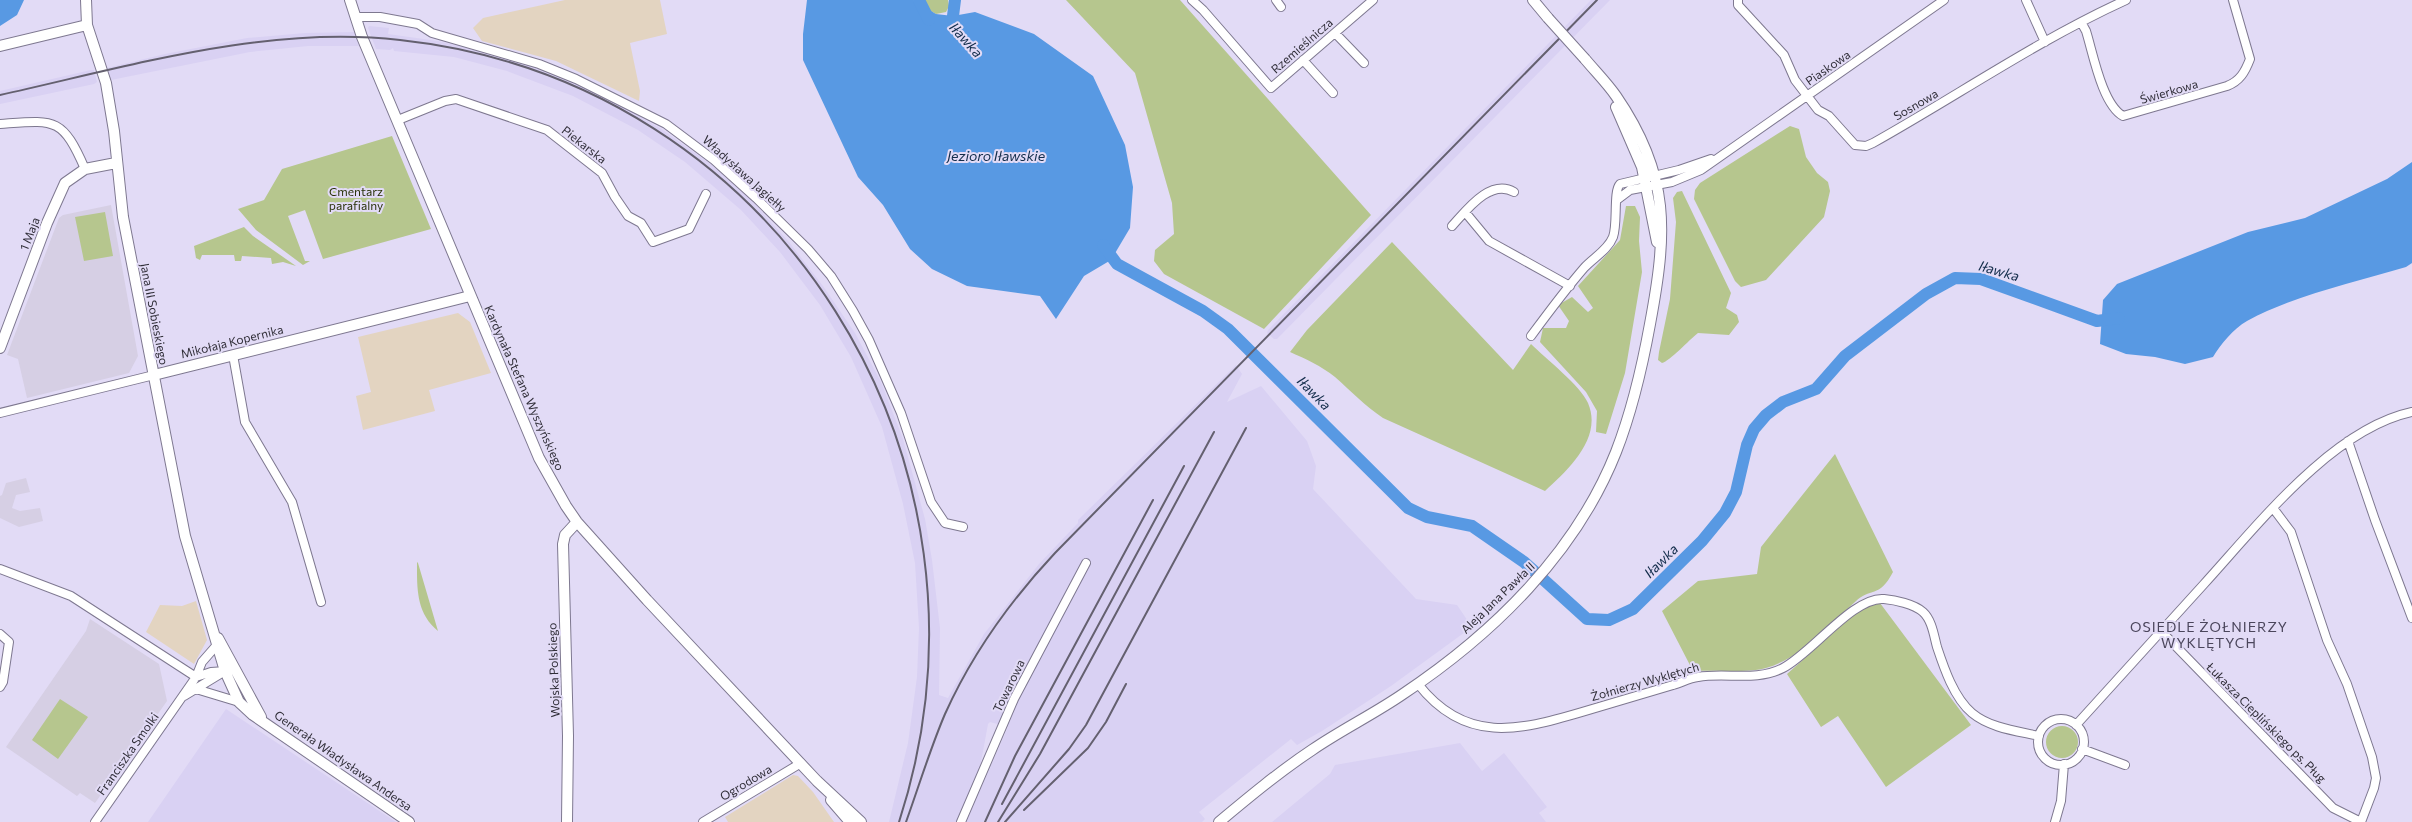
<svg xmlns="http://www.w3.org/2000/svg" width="2412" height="822" font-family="Commissioner,sans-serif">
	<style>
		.commercial { fill: #e3d4c1 }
		.built { fill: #d9d1f3 }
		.education { fill: #d6cfe4 }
		.green { fill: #b6c68e }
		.water { fill: #5899e3 }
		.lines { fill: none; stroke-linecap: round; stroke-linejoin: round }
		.river { stroke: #5899e3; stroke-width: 12 }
		.street-casing { stroke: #7e7890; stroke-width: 10 }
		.secondary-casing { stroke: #7e7890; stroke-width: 12 }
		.street { stroke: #fff; stroke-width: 8 }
		.secondary { stroke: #fff; stroke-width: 10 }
		.rail { stroke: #64606f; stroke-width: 2 }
		.secondary-bridge-casing { stroke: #7e7890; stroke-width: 12; stroke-linecap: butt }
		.secondary-bridge { stroke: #fff; stroke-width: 10 }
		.labels { text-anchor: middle; stroke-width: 4; stroke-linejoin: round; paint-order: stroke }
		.street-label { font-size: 12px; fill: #302e38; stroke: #e2dbf6 }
		.park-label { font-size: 12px; fill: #283107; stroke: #e2dbf6 }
		.water-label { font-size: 14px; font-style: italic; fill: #122c4a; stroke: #e2dbf6 }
		.neighbourhood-label { font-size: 14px; letter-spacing: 1px; fill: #4b465c; stroke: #e2dbf6 }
	</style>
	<rect width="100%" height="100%" fill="#e2dbf6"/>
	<path class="commercial" d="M565 0H660L667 34 630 43 640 91 639 101 556 61 482 41 473 28 483 18Z
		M458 313 470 322 491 373 429 390 435 411 363 430 356 396 371 392 358 337Z
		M196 601 207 640 194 664 146 632 160 605 182 606Z
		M793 775 798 776 813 792 834 822H728L725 817Z"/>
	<path class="built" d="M1591 0H1610L1277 339H1274L1267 333 1268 330Z
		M369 26 389 28 388 34 438 41 490 53 543 70 596 92 663 130 709 163 751 200 789 242 823 286 855 333 881 382 903 439 925 519 932 560 940 628 939 695 948 698 984 634 1039 564 1078 523V520L1236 365 1242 374 1227 402 1261 386 1307 441 1316 466 1313 489 1416 599 1457 605 1472 627 1391 686 1322 731 1297 745 1291 739 1199 812 1205 819 1202 822H966L1008 727 990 722 988 724 979 773 957 822H889L908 743 917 677 919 628 915 563 903 504 882 427 851 357 820 305 780 252 741 210 685 162 638 130 573 96 507 71 454 57 394 51 393 48 390 50 376 49 368 28Z
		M354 32 359 46H308L250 52 111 80 107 68 165 54 247 38 305 33Z
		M91 70H94L97 82 94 84 0 104V91Z
		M226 709 396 822H148Z
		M1460 743 1482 771 1504 753 1547 807 1539 813 1546 822H1272L1330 774 1335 765Z"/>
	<path class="education" d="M111 205 138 356 129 373 27 398 18 359 7 355 59 218 63 215Z
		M26 478 30 492 16 495 12 508 20 511 40 508 43 521 19 527 0 518V496L2 495 6 483Z
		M90 619 159 664 167 701 95 803 80 793 77 796 6 747 86 631Z"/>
	<path class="green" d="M922 0H948L949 6 946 12 936 14 924 7Z
		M1066 0H1180L1371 215 1264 329 1164 274 1154 261 1155 250 1174 234 1172 203 1135 73Z
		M1790 126 1799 129 1806 157 1817 173 1828 182 1830 191 1824 217 1766 280 1741 287 1735 281 1694 199 1695 190 1700 183Z
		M392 136 431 229 323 259 305 210 288 216 305 261H310L303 265 256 230 238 209 264 200 282 169Z
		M1682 191 1731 293 1726 308 1737 315 1739 322 1729 335 1698 333C1689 340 1670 361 1662 363L1658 360 1659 352 1670 299 1676 222 1673 198 1677 192Z
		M1626 206H1635L1640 217 1639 241 1642 272 1625 373 1606 434 1596 432 1597 411 1586 392 1540 342 1543 328H1566L1569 321 1558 305 1572 297 1588 312 1593 308 1578 286 1620 240Z
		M105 212 113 256 84 261 75 217Z
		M244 227 253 236 296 266 283 262 272 264 271 258 242 256 241 261H235L234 255H202L200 260 196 258 194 246Z
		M1392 242 1513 370 1531 344C1545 358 1581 386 1588 403 1603 438 1568 470 1545 491L1383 418C1365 406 1351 391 1335 377 1321 366 1306 359 1290 352L1307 330Z
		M1835 454 1893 572C1879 599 1870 587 1855 602 1828 626 1803 657 1766 668 1752 673 1711 670 1693 671L1662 611 1698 581 1757 574 1761 547Z
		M417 562 418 563 438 631C416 613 417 588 417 562Z
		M1880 603 1971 725 1886 787 1838 716 1821 727 1787 674 1861 608Z
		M60 699 88 717 58 759 32 740Z
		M2046 742a16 16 0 1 1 32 0a16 16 0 1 1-32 0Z"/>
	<path class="water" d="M0 0H24L17 15 0 26Z
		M807 0H913L936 14 953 16 975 12 1034 34 1093 76 1125 145 1133 187 1130 228 1111 260 1084 276 1056 319 1040 296 967 286 932 269 910 249 883 205 858 177 803 60V34Z
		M2412 162V263L2406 267C2353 283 2295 295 2247 321 2233 329 2221 344 2213 357L2185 364 2155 357 2126 354 2100 344 2103 300 2117 284 2248 232 2305 218 2387 179Z"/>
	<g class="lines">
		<path class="river" d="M919 0 929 20
			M955 0 953 16 961 30
			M1103 245 1117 264 1203 311 1228 329 1408 508 1427 517 1472 526 1524 562 1587 619 1609 620 1633 609 1702 541 1725 513 1736 492 1747 445 1754 429 1766 415 1783 402 1816 389 1845 356 1926 294 1955 278 1981 279 2097 321 2119 318"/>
		<defs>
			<path id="street" d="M1192 0 1203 10 1271 88 1373 0
				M1276 0 1281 7
				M1738 0V5L1784 55 1795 80 1818 110 1829 116 1855 145 1866 146 1873 143C1957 96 2038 40 2126 0
				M2026 0 2045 42
				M355 17H380L418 24 432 33 539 64 576 79 666 124 714 160 756 198 808 249 831 276 853 311 869 340 901 413 931 502 945 523 963 527
				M2081 22 2086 31C2093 53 2102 104 2123 116L2227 86C2240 81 2245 72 2250 59L2233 0
				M1335 33 1364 63
				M1303 60 1333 93
				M398 120 445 101 456 99 547 130 602 173 615 197 628 216 641 223 653 242 689 229 706 194
				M0 124C54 120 62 116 85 169
				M1618 199 1630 190 1672 182 1701 170 1944 0
				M1465 212 1489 241 1570 286
				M1452 226C1466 211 1490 178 1514 192
				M1531 336C1548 313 1565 290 1584 268 1593 258 1608 250 1613 237 1618 224 1613 191 1620 184L1679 170 1711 159
				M233 355 245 422 292 502 321 602
				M0 413 154 375
				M2348 441 2375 520 2412 618
				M2273 508 2291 532 2327 640 2347 684 2372 757 2376 778 2374 788 2361 822
				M0 569 71 596 196 677
				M2161 631 2333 808 2361 822
				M0 634 9 642 3 682 0 687
				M196 677 211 672 226 671
				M1418 684C1465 744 1518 731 1582 712 1612 703 1642 694 1673 685 1681 683 1689 678 1698 677 1726 672 1756 682 1783 668 1812 653 1854 596 1884 599 1895 600 1914 604 1923 612 1932 620 1934 636 1937 647 1944 668 1954 698 1972 713 1990 728 2017 731 2039 736
				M196 689 239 702
				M184 696 225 671
				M2038 742a23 23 0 1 1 46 0a23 23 0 1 1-46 0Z
				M2076 725C2119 678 2161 631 2204 584 2257 526 2332 429 2412 412
				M2082 749 2125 765
				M95 822 196 677 202 662 216 646
				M703 822 801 763
				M961 822 1014 699 1086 563
				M2055 822 2061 801 2064 764"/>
			<path id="secondary" d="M86 0 87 25 106 83 114 131 123 217 185 536 225 671 239 702 253 715 409 822
				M350 0 362 37 539 458 566 506 577 522 647 600 817 781 861 822
				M1533 0 1548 18
				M0 46 87 25
				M1616 107 1642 167 1657 242
				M0 348 47 223 65 183 85 169 116 163
				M154 375 470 296
				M218 638 261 717
				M831 800 850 822
				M567 822 568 736 563 544 565 535 577 522
				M1219 822C1249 797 1279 772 1312 750 1341 730 1374 714 1403 694 1493 634 1576 553 1616 452 1632 411 1642 368 1650 324 1667 233 1671 176 1616 96 1607 83 1595 71 1585 59"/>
		</defs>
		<use href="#street" class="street-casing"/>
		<use href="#secondary" class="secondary-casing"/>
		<use href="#street" class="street"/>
		<use href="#secondary" class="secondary"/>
		<path class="rail" d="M0 95C131 66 264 25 400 40 779 81 1016 462 899 822
			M1002 804 1184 466
			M1024 810 1088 748 1106 722 1126 684
			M906 822C919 786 930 749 945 714 972 654 1010 601 1055 553L1597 0
			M985 822 1015 756 1153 500
			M998 822 1040 754 1214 432
			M1005 822 1069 749 1086 725 1246 428"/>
		<defs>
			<path id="secondary-bridge" d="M1548 18 1585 59"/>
		</defs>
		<use href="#secondary-bridge" class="secondary-bridge-casing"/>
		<use href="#secondary-bridge" class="secondary-bridge"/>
	</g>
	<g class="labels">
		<g class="street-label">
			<text transform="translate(1302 46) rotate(-41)" y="4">Rzemieślnicza</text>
			<text transform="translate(1828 68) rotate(-35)" y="4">Piaskowa</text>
			<text transform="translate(2169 92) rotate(-16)" y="4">Świerkowa</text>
			<text transform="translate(1916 105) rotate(-30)" y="4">Sosnowa</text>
			<text transform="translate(584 145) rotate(38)" y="4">Piekarska</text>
			<text transform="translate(744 174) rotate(42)" y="4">Władysława Jagiełły</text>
			<text transform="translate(30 234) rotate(-69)" y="4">1 Maja</text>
			<text transform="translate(154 314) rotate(79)" y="4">Jana III Sobieskiego</text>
			<text transform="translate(232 342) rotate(-14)" y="4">Mikołaja Kopernika</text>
			<text transform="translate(524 388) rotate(66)" y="4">Kardynała Stefana Wyszyńskiego</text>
			<text transform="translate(1498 598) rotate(-44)" y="4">Aleja Jana Pawła II</text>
			<text transform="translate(554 670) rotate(-92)" y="4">Wojska Polskiego</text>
			<text transform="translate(1645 682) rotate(-16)" y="4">Żołnierzy Wyklętych</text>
			<text transform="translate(1009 686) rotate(-64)" y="4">Towarowa</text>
			<text transform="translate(2266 723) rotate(45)" y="4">Łukasza Cieplińskiego ps. Pług</text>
			<text transform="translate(128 754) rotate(-55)" y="4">Franciszka Smolki</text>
			<text transform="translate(343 761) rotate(35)" y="4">Generała Władysława Andersa</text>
			<text transform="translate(746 783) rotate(-31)" y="4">Ogrodowa</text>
		</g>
		<g class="park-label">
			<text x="356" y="196">Cmentarz<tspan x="356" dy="14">parafialny</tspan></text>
		</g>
		<g class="water-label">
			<text transform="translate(966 40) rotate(48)" y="5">Iławka</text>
			<text x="996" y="161">Jezioro Iławskie</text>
			<text transform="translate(1999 271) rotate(16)" y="5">Iławka</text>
			<text transform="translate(1314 393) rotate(45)" y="5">Iławka</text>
			<text transform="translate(1661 561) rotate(-45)" y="5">Iławka</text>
		</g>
		<g class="neighbourhood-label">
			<text x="2209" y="632">OSIEDLE ŻOŁNIERZY<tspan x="2209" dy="16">WYKLĘTYCH</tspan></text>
		</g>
	</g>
</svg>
